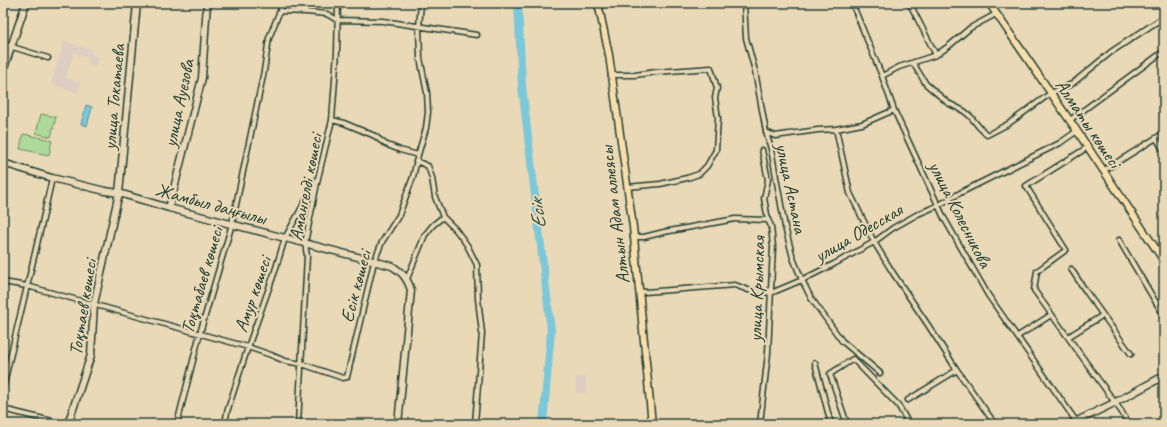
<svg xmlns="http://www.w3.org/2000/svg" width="1167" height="427" font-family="Caveat,sans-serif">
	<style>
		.built { fill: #ddcec4 }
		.green { fill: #adda99; stroke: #668c66 }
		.water { fill: #7ac8d9; stroke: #569097 }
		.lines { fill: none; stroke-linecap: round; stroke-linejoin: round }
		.river { stroke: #7ac8d9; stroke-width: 8 }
		.street-casing { stroke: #1f3d34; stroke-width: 7 }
		.secondary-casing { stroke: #1f3d34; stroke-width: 9 }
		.primary-casing { stroke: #1f3d34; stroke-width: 9 }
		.street { stroke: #ead9b6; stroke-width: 4 }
		.secondary { stroke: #ead9b6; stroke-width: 6 }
		.primary { stroke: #f8deab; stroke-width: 6 }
		.labels { text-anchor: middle; stroke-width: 4; stroke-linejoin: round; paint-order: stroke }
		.street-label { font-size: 19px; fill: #1f3d34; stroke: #ead9b6 }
		.water-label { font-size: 20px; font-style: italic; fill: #284b44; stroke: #ead9b6 }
	</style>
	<rect width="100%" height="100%" fill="#ead9b6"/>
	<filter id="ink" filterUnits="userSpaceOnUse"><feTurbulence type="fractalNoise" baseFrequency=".025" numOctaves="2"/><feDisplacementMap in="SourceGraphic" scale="8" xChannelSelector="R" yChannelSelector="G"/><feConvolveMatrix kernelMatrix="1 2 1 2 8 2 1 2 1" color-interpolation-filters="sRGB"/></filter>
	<g filter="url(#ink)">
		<path class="built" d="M64 41 92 50 91 54 99 57 96 67 87 64 89 58 74 53 66 78 81 83 78 93 51 84Z
			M576 376 586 377V393H576Z"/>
		<path class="green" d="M41 114 56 117 51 137 36 133Z
			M23 134 52 140 49 155 20 149Z"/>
		<path class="water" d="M86 105 92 107 87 126 81 124Z"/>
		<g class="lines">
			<path class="river" d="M518 3 522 86 551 331 543 424"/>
			<defs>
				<path id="street" d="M744 3 746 38 755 71 766 132 771 149 785 227 793 258 802 280 811 298 842 341 880 373
					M852 3 882 76 894 110 944 218 988 295 1076 421
					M910 4 936 55
					M280 11 306 12 327 14 337 20 383 21 477 35
					M3 44 48 58
					M913 63 926 84 948 103 964 111 970 116 979 127 987 135 1008 124 1051 93 1072 84 1111 52 1164 17
					M611 75H635L656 72 711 68 717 88 715 98 718 118 716 150 707 166 699 174 687 178 660 184 627 187
					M882 76 899 67 936 55 949 46 970 28 996 14
					M332 120 344 123 375 136 385 144 400 150 418 155
					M1070 120 1164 51
					M836 129 850 193 874 242 893 273 928 325 957 370 995 424
					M766 132 775 136 818 130 836 129 862 124 894 110
					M1156 138 1164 151
					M1088 147 1026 186 1066 250 1037 271 1034 290 1121 411 1129 424
					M762 150 768 180 764 198 768 220
					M416 161 428 166 432 178 435 197 443 217 456 230 467 245 477 265 478 299 482 333 475 424
					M1103 171 1164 133
					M633 237H644L664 232 735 219 768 220 771 226 773 247 768 353 760 424
					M1119 240 1164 316
					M1071 269 1087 293 1131 354
					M407 279 425 235 433 225 443 217
					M3 282 27 286 248 347 271 355 285 361 302 364 343 378 347 377 374 262 382 242 399 215 413 177 418 155 426 128 428 112 427 93 420 58 419 27 421 3
					M639 291 645 292 735 285 748 290 771 293 802 280 834 264 874 242 893 228 918 214 939 205 960 193 1060 143 1077 131
					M1018 336 1051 315
					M1068 337 1103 315
					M815 363 831 424
					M3 388C19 318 37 248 52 178
					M908 400 957 370
					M3 409 64 424
					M177 424 200 333 232 224 264 71 269 38 283 3
					M225 424 227 412 248 347 275 271 285 238 316 182
					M298 424 307 256 305 243 318 178 332 120 337 52 338 3
					M847 424 830 374 853 359 898 405 909 424"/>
				<path id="secondary" d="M3 71 26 3
					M3 163 52 178 105 191 119 193 169 208 285 238 392 266C403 273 407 278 411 290L398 424
					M169 208 202 78 207 3
					M68 424 91 355 94 304 119 193 137 3
					M1071 424 1114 403 1164 376"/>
				<path id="primary" d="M598 3 609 55 633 227 652 424
					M989 3 1077 131 1164 261"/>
			</defs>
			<use href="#street" class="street-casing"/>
			<use href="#secondary" class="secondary-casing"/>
			<use href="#primary" class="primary-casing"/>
			<use href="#street" class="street"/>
			<use href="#secondary" class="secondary"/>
			<use href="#primary" class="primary"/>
		</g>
	</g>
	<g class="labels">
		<g class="street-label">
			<text transform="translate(113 97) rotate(-85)" y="7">улица Токатаева</text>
			<text transform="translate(178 103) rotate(-78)" y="7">улица Ауезова</text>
			<text transform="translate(1089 123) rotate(56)" y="7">Алматы көшесі</text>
			<text transform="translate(305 187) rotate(-79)" y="7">Амангелді көшесі</text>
			<text transform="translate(792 188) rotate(78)" y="7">улица Астана</text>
			<text transform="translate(211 203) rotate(15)" y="7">Жамбыл даңғылы</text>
			<text transform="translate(961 214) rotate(63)" y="7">улица Колесникова</text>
			<text transform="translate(614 215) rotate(-97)" y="7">Алтын Адам аллеясы</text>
			<text transform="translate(858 232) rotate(-30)" y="7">улица Одесская</text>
			<text transform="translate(201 280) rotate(-74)" y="7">Тоқтабаев көшесі</text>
			<text transform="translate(355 286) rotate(-75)" y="7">Есік көшесі</text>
			<text transform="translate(756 289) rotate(-88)" y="7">улица Крымская</text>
			<text transform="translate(252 294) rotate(-71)" y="7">Амур көшесі</text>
			<text transform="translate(82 307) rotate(-81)" y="7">Тоқтаев көшесі</text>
		</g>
		<g class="water-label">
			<text transform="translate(537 214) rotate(-97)" y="7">Есік</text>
		</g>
	</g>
	<rect width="1167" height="427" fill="none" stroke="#ead9b6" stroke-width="16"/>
	<rect x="8" y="8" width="1151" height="411" fill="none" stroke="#1f3d34" stroke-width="1.5" filter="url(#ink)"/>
</svg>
